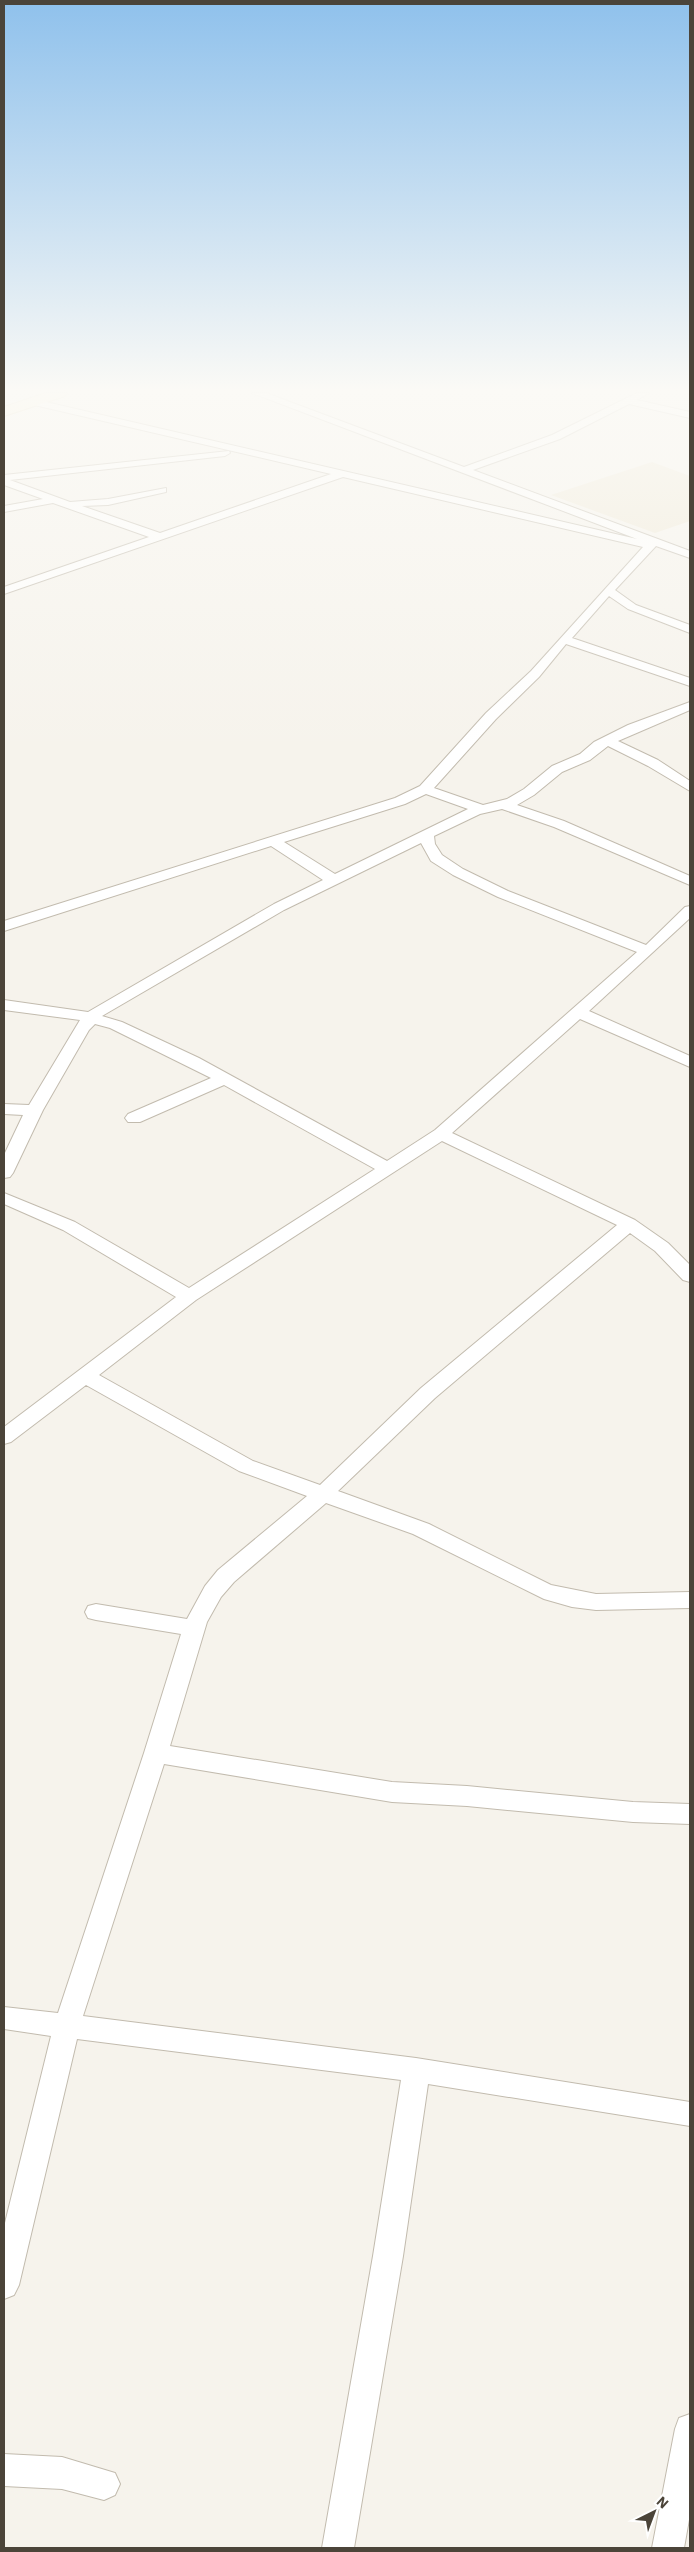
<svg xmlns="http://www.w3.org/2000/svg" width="694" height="2552" font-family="'IBM Plex Sans',sans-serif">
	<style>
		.education { fill: #efe8d6 }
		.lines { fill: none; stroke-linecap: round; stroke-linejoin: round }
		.minor-casing { stroke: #c2bbae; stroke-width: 2 }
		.secondary-casing { stroke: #d6c79b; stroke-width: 2 }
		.minor { fill: #fff; fill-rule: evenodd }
		.secondary { fill: #fff3cd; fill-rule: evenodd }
	</style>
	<rect width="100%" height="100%" fill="#f6f3ec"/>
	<path class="education" d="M652 462 690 476V521L655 533 551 495Z"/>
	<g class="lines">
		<defs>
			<path id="minor" d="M252 393H266L464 467 552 435 637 393H649L637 400 690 412V418L629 404 560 439 473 470 690 551V558L656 546 615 590 636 605 690 625V633L628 609 609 596 572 638 690 678V686L566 644 539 677 496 719 434 788 483 805 507 799 524 789 552 766 580 754 594 742 628 725 690 702V710L618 741 658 760 690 781V791L648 766 608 746 590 760 562 772 534 795 517 805 564 821 690 876V885L554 827 502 809 480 814 434 836 435 844 442 855 463 869 508 891 646 945 685 907 690 906V918L589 1011 690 1056V1067L580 1019 452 1133 635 1220 668 1243 690 1265V1282L683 1280 655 1251 630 1233 435 1398 338 1491 429 1524 551 1585 596 1594 690 1592V1608L596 1610 572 1607 544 1599 413 1534 326 1503 234 1582 221 1597 207 1622 170 1746 392 1782 467 1786 633 1802 690 1804V1824L633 1822 467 1806 392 1802 164 1764 83 2016 416 2058 690 2102V2126L428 2084 403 2256 354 2548H322L373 2256 401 2080 77 2039 19 2285 14 2295 4 2299V2227L51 2036 4 2029V2007L58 2013 144 1753 181 1634 96 1620 88 1618 85 1612 88 1606 96 1604 187 1619 205 1586 218 1570 307 1496 239 1471 86 1385 11 1442 4 1444V1427L176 1297 63 1230 4 1204V1193L75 1222 189 1288 375 1169 224 1085 140 1122H128L125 1118 128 1114 211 1078 110 1028 95 1024 89 1030 43 1110 13 1173 10 1177 4 1178V1155L23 1115 4 1114V1104L29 1105 80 1020 4 1010V1000L88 1012 274 904 323 880 271 846 4 931V921L395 798 420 786 486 713 531 671 643 547 343 477 4 594V587L149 537 53 503 4 512V506L43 499 4 485V475L229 451 230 453 225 456 10 480 70 502 108 499 166 488V492L108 505 82 506 160 533 331 474 30 404 28 402 33 399 637 539ZM426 794 468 809 335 874 284 842 405 804ZM421 843 431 861 453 875 498 897 637 952 435 1130 387 1161 199 1058 122 1022 102 1016 284 910ZM442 1141 617 1225 421 1388 320 1485 253 1461 99 1375 196 1300Z
				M690 2414V2514L684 2548H652L675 2429 679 2418Z
				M4 2454 62 2457 115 2473 120 2484 115 2495 104 2500 62 2489 4 2486Z"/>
			<path id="secondary" d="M46 393H67L65 396 4 416V407Z"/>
		</defs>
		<use href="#minor" class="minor-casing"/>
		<use href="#secondary" class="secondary-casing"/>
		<use href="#minor" class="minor"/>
		<use href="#secondary" class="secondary"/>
	</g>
	<linearGradient id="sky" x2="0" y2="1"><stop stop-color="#8fc1ec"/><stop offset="0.52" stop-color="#fbfaf6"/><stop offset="1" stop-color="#fbfaf6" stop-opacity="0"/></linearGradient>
	<rect width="694" height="750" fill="url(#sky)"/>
	<rect width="694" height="2552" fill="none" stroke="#4b4439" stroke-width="10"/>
	<g transform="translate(654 2512) rotate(42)" stroke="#ffffff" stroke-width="4" paint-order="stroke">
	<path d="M0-4L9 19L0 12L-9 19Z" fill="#4b4439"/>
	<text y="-8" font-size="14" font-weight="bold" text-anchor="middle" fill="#4b4439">N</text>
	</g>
</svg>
